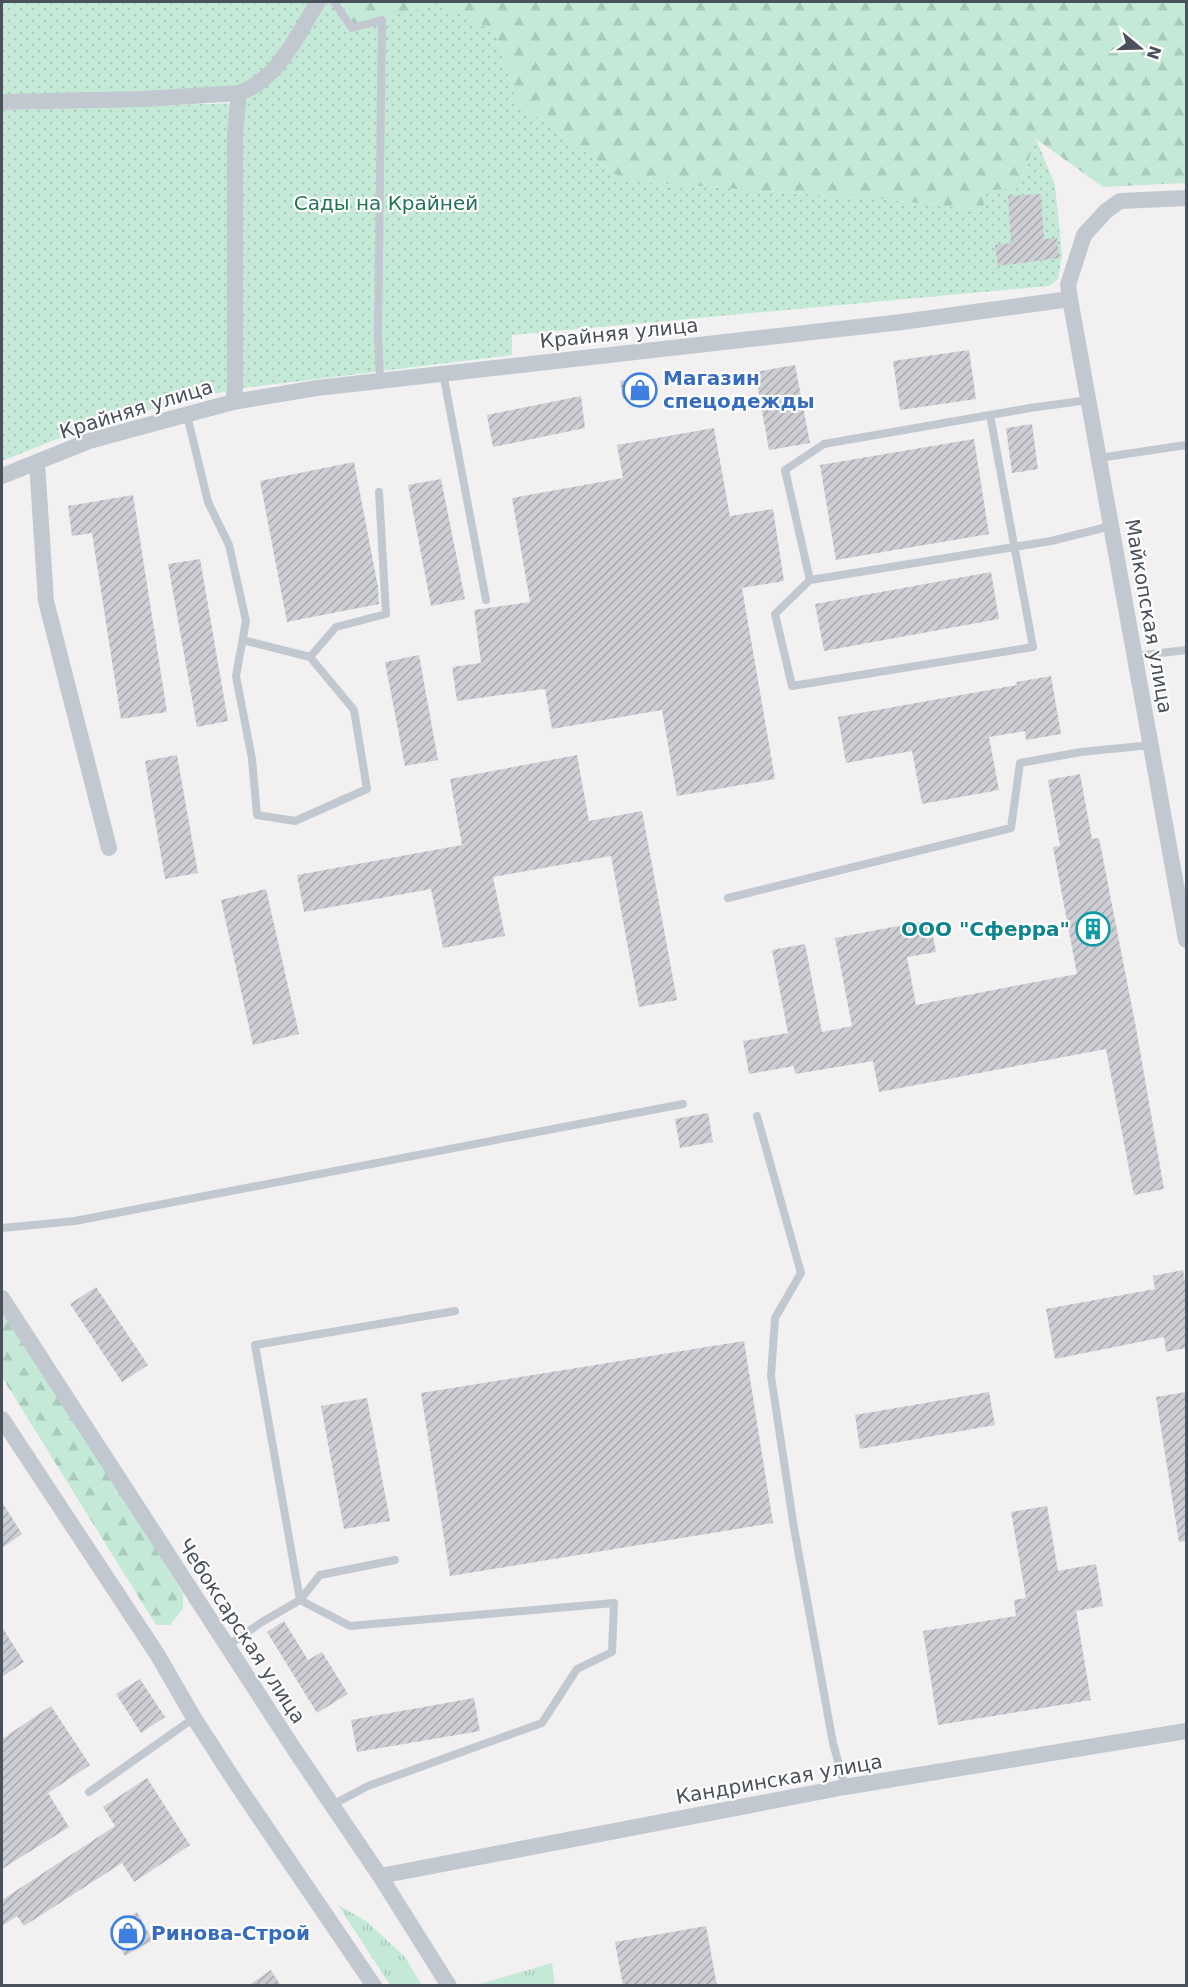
<svg xmlns="http://www.w3.org/2000/svg" width="1188" height="1987" font-family="'DejaVu Sans',sans-serif">
	<style>
		.grass { fill: url(#grass-tufts) }
		.forest { fill: url(#forest-firs) }
		.park { fill: url(#park-dots) }
		.building { fill: url(#building-hatch) }
		.lines { fill: none; stroke-linecap: round; stroke-linejoin: round }
		.service { stroke: #c2c8d0; stroke-width: 8 }
		.minor { stroke: #c2c8d0; stroke-width: 16 }
		.labels { text-anchor: middle; stroke-width: 4.5; stroke-linejoin: round; paint-order: stroke }
		.park-label { font-size: 20px; fill: #237454; stroke: #fff }
		.street-label { font-size: 20px; fill: #4a515b; stroke: #fff }
		.shop-label { font-size: 20px; font-weight: bold; fill: #366cbe; stroke: #fff; text-anchor: start }
		.culture-label { font-size: 20px; font-weight: bold; fill: #0d838f; stroke: #fff; text-anchor: end }
	</style>
	<defs>
		<pattern id="grass-tufts" width="24" height="20" patternUnits="userSpaceOnUse" patternTransform="scale(1.5)"><rect width="24" height="20" fill="#c4ead7"/><path d="M3 7l-1-3M5 7V3M7 7l1-3M15 17l-1-3M17 17v-4M19 17l1-3" fill="none" stroke="#aacabb"/></pattern>
		<pattern id="forest-firs" width="22" height="20" patternUnits="userSpaceOnUse" patternTransform="scale(1.5)"><rect width="22" height="20" fill="#c4ead7"/><path d="M5 1l3.5 6h-7zM16 11l3.5 6h-7z" fill="#aacabb"/></pattern>
		<pattern id="park-dots" width="8" height="8" patternUnits="userSpaceOnUse" patternTransform="scale(1.5)"><rect width="8" height="8" fill="#c4ead7"/><path d="M2 2h.1M6 6h.1" fill="none" stroke="#aacabb" stroke-width="1.8" stroke-linecap="round"/></pattern>
		<pattern id="building-hatch" width="6" height="6" patternUnits="userSpaceOnUse" patternTransform="scale(1.5)"><rect width="6" height="6" fill="#cecfd4"/><path d="M-1 1l2-2M0 6l6-6M5 7l2-2" fill="none" stroke="#a9aaaf"/></pattern>
	</defs>
	<rect width="100%" height="100%" fill="#f2f0f0"/>
	<path class="grass" d="M338 1905 366 1921 405 1957 422 1985H390Z
		M552 1963 555 1985H476Z"/>
	<path class="forest" d="M341 2H1186V183L1103 187 1036 139 1019 188 983 191 985 210 888 200 624 181 517 102 495 31 370 21 354 25Z
		M2 1302 183 1594V1609L170 1625H156L2 1377Z"/>
	<path class="park" d="M2 2H315L301 21 329 2H341L354 25 438 4 495 31 517 102 624 181 888 200 984 210 983 191 1019 188 1036 139 1055 185 1062 256 1058 279 1049 286 512 335V355L235 389 100 422 2 461V110L242 103 275 80 301 23 259 86 2 100Z"/>
	<path class="building" d="M1041 194 1044 239 1057 238 1059 258 998 266 995 245 1011 243 1008 196Z
		M969 350 976 399 900 410 893 361Z
		M795 365 810 443 769 450 755 372Z
		M644 376 647 394 623 399 620 381Z
		M581 396 585 428 493 447 487 415Z
		M1032 424 1038 469 1012 473 1006 428Z
		M714 428 730 516 773 509 784 581 742 588 775 779 677 796 662 710 552 729 545 689 457 701 452 667 481 663 474 610 530 602 512 498 623 478 617 445Z
		M974 439 989 534 836 560 820 465Z
		M354 462 378 587 379 604 287 622 260 481Z
		M441 479 465 599 431 606 408 485Z
		M133 495 167 712 121 719 92 533 72 536 68 506Z
		M200 559 228 721 197 727 168 564Z
		M991 572 999 619 824 651 815 604Z
		M419 655 438 760 405 766 385 662Z
		M1051 676 1061 734 1026 740 1025 731 989 737 999 790 922 804 912 751 846 763 838 717 1017 685 1016 682Z
		M177 755 198 873 165 879 145 761Z
		M577 755 589 821 642 811 677 1000 639 1007 611 856 493 877 505 936 443 948 431 889 304 912 297 875 462 845 450 779Z
		M1080 774 1092 839 1099 838 1136 1028 1164 1189 1134 1195 1106 1049 879 1092 873 1061 795 1074 794 1066 749 1074 743 1041 788 1033 772 950 805 944 822 1032 852 1026 835 938 930 920 936 952 907 957 916 1005 1077 974 1053 847 1060 846 1048 780Z
		M266 889 299 1034 253 1045 221 900Z
		M708 1113 713 1142 680 1148 675 1119Z
		M1183 1270 1186 1289V1348L1166 1352 1164 1337 1055 1359 1046 1309 1155 1289 1153 1276Z
		M96 1287 148 1365 122 1382 70 1304Z
		M744 1341 773 1523 450 1576 421 1393Z
		M989 1392 995 1425 860 1449 855 1415Z
		M1186 1392V1541L1179 1542 1156 1397Z
		M367 1398 390 1521 344 1529 321 1406Z
		M2 1502 22 1534 2 1548Z
		M1047 1506 1058 1571 1096 1564 1103 1606 1076 1611 1091 1700 938 1725 923 1631 1016 1616 1014 1600 1026 1598 1011 1512Z
		M284 1621 308 1660 322 1652 348 1694 317 1713 267 1632Z
		M2 1627 24 1662 2 1677Z
		M140 1679 165 1717 141 1733 116 1694Z
		M474 1698 480 1731 357 1752 351 1720Z
		M51 1706 90 1765 48 1793 69 1827 2 1869V1739Z
		M147 1778 190 1845 134 1882 122 1863 24 1926 17 1916 2 1926V1900L115 1826 103 1807Z
		M137 1912 153 1940 125 1956 109 1928Z
		M706 1926 717 1986H623L615 1942Z
		M271 1970 281 1986H248Z"/>
	<g class="lines">
		<path class="service" d="M334 2 352 28 382 20 378 335 380 380
			M443 373 486 600
			M187 415 208 502 229 545 246 621 236 676 252 759 257 815 295 821 367 789 354 710 310 657 336 627 386 614 379 492
			M990 415 1033 647 792 686 775 614 810 580 1051 541 1111 526
			M1099 458 1186 445
			M810 580 785 470 824 444 1030 408 1088 400
			M243 640 310 657
			M1135 656 1186 650
			M728 898 1011 828 1020 763 1081 752 1151 745
			M757 1116 801 1273 775 1318 771 1376 794 1528 833 1743 845 1787
			M2 1228 75 1221 683 1104
			M227 1646 262 1622 300 1600 320 1575 395 1560
			M89 1792 194 1718
			M332 1805 368 1786 542 1723 577 1669 612 1652 614 1603 350 1626 300 1600 255 1345 455 1311"/>
		<path class="minor" d="M2 102 145 99 239 93C279 79 297 35 318 2
			M1070 299 1186 940
			M233 402 235 389V134L239 93
			M37 463 46 601 109 848
			M2 476 89 441 233 402 317 388 902 322 1070 299 1068 285 1084 235 1106 211 1120 201 1186 198
			M2 1298 294 1749 380 1876 449 1986
			M2 1419 157 1654 194 1718 238 1786 374 1986
			M380 1876 845 1787 1186 1731"/>
	</g>
	<defs>
		<symbol id="shop-ring" viewBox="-11 -11 22 22"><circle r="9.5" fill="#fff" stroke="#3f7fe0" stroke-width="1.5"/><path d="M-5-2.5h2.3a2.7 3.5 0 0 1 5.4 0H5L5.5 6h-11ZM-1.5-2.5h3a1.5 2.3 0 0 0-3 0Z" fill="#3f7fe0"/></symbol>
		<symbol id="building-ring" viewBox="-11 -11 22 22"><circle r="9.5" fill="#fff" stroke="#0f9aa8" stroke-width="1.5"/><path d="M-4-6H4V6H1V3H-1V6H-4ZM-2.5-4.3h1.7v1.8h-1.7ZM.8-4.3h1.7v1.8H.8ZM-2.5-1h1.7V.8h-1.7ZM.8-1h1.7V.8H.8Z" fill="#0f9aa8"/></symbol>
	</defs>
	<g fill-rule="evenodd">
		<use href="#shop-ring" x="621" y="371" width="38" height="38"/>
		<use href="#building-ring" x="1074" y="910" width="38" height="38"/>
		<use href="#shop-ring" x="109" y="1914" width="38" height="38"/>
	</g>
	<g class="labels">
		<g class="park-label">
			<text x="386" y="210">Сады на Крайней</text>
		</g>
		<g class="street-label">
			<text transform="translate(619 333) rotate(-6)" y="7">Крайняя улица</text>
			<text transform="translate(136 409) rotate(-17)" y="7">Крайняя улица</text>
			<text transform="translate(1149 616) rotate(80)" y="7">Майкопская улица</text>
			<text transform="translate(242 1631) rotate(57)" y="7">Чебоксарская улица</text>
			<text transform="translate(779 1779) rotate(-10)" y="7">Кандринская улица</text>
		</g>
		<g class="shop-label">
			<text x="663" y="385">Магазин<tspan x="663" dy="23">спецодежды</tspan></text>
			<text x="151" y="1940">Ринова-Строй</text>
		</g>
		<g class="culture-label">
			<text x="1070" y="936">ООО "Сферра"</text>
		</g>
	</g>
	<rect width="1188" height="1987" fill="none" stroke="#4a515b" stroke-width="6"/>
	<g transform="translate(1140 48) rotate(109)" stroke="#ffffff" stroke-width="4.5" paint-order="stroke">
	<path d="M0-4.5L10 22L0 15L-10 22Z" fill="#4a515b"/>
	<text y="-9" font-size="16" font-weight="bold" text-anchor="middle" fill="#4a515b">N</text>
	</g>
</svg>
